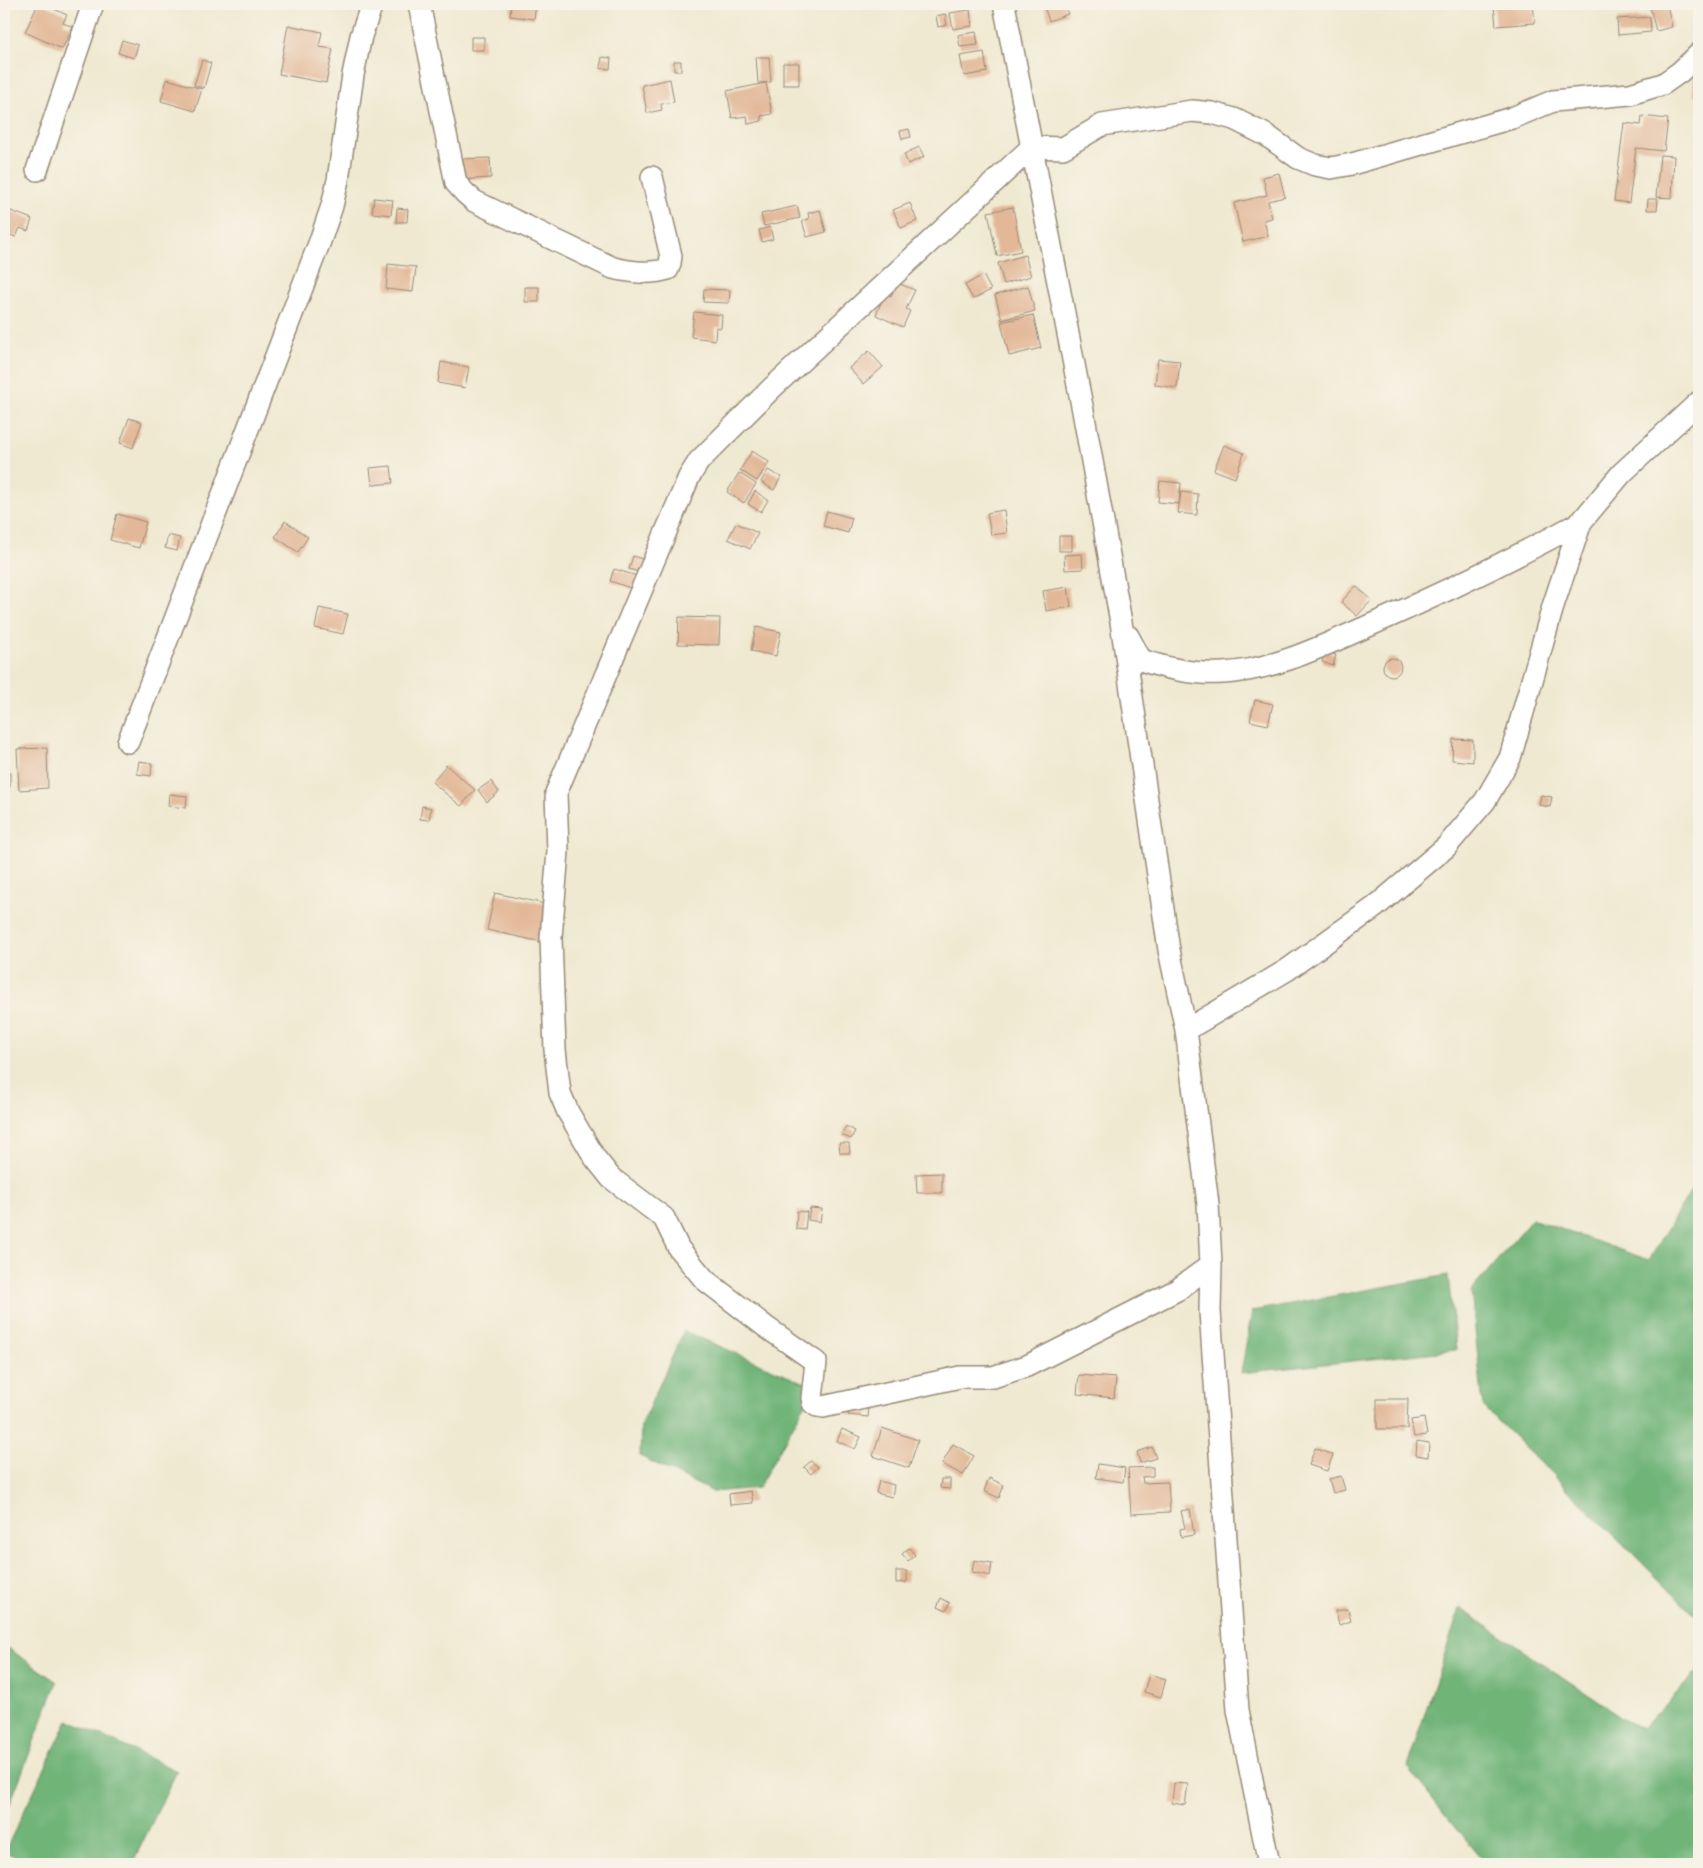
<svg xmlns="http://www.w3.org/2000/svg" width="1703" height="1868" font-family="'Architects Daughter',sans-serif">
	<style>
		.forest { fill: #6fb478; stroke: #556f4b }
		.building { fill: #e3b898 }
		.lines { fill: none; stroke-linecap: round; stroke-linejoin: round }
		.street-casing { stroke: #968a78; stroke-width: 24 }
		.street { stroke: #fff; stroke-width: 21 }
	</style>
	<rect width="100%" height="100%" fill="#f7f3e8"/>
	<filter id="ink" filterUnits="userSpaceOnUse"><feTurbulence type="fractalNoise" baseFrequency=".02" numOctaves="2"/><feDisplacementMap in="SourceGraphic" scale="10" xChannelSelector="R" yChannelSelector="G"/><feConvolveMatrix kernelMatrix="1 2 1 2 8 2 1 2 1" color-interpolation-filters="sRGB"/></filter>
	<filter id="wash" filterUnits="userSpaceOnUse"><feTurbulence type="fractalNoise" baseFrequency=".0096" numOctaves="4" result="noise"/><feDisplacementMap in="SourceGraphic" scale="20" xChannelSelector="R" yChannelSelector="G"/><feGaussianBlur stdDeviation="1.12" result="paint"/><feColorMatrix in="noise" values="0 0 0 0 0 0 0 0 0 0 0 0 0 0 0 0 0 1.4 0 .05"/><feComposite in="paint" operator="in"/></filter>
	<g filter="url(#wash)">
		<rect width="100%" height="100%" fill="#f0e9d1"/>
		<path class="forest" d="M1699 1177V1619L1483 1406 1471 1291 1532 1219 1649 1260Z
			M1448 1275 1456 1350 1241 1373 1252 1311Z
			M684 1331 815 1387 758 1488 713 1492 640 1456 641 1425Z
			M1460 1608 1641 1730 1699 1670V1864H1485L1407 1767Z
			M8 1648 57 1682 4 1819V1656Z
			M68 1720 177 1771 132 1864H50L4 1853Z"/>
		<g id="blocks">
			<path class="building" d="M38 4H43L67 15 63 23 73 27 62 49 25 32Z
				M511 4H536L534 19 510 16Z
				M1043 4H1064L1068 14 1049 21Z
				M1521 4H1533L1535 23 1496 26 1494 6Z
				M1649 4H1667L1672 27 1656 31Z
				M970 10 972 26 953 29 950 13Z
				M945 14 947 25 938 27 936 16Z
				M1650 17 1651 32 1618 35 1617 19Z
				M288 25 322 32 319 47 333 49 326 83 279 74Z
				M976 32 978 45 960 47 958 35Z
				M471 37H484V50H471Z
				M122 40 138 45 134 58 118 53Z
				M984 52 987 72 964 76 960 56Z
				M602 57 611 58 610 69 600 68Z
				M756 57H769L771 82 758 83Z
				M202 60 211 63 204 88 194 85Z
				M674 61H681V71H674Z
				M783 63H799V85H783Z
				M1694 78H1699V96H1693Z
				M167 79 202 89 195 111 161 101Z
				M670 79 674 102 661 104 662 110 647 113 642 85Z
				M766 83 772 114 761 116 762 121 748 124 747 116 732 118 727 91Z
				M1642 116 1668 119 1664 151 1636 148 1629 203 1614 201 1624 123 1641 125Z
				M909 129 911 137 902 139 900 131Z
				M919 147 924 157 908 164 904 154Z
				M1660 155 1674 156 1672 198 1656 197Z
				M490 158 491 178 459 180 458 159Z
				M1279 173 1285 197 1268 201 1272 218 1264 220 1268 236 1243 242 1234 203 1267 195 1263 177Z
				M374 198 393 200 391 215 372 213Z
				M1648 199H1658L1657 210H1647Z
				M910 203 917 221 901 228 893 210Z
				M797 206 800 218 764 226 761 214Z
				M1013 207 1021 251 997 256 988 212Z
				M397 208 408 209 407 222H396Z
				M6 209 32 219 28 231 20 228 16 237 4 233V213Z
				M820 210 826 232 807 237 802 221 809 219 808 213Z
				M770 227 773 239 762 242 759 230Z
				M1025 255 1031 276 1004 284 998 263Z
				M388 264 416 267 413 292 386 289Z
				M983 275 991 290 973 299 965 285Z
				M897 283 915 290 906 309 910 311 903 327 876 315 885 293 891 296Z
				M1028 286 1035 311 1002 320 995 295Z
				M525 287H539V302H525Z
				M704 289 730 290 729 303 703 302Z
				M694 312 722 315 721 328 716 327 715 340 691 337Z
				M1033 315 1041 348 1009 356 1001 322Z
				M869 351 883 367 863 384 849 368Z
				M1158 359 1180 361 1177 388 1155 385Z
				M441 362 469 367 465 388 438 383Z
				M129 418 142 422 133 448 120 443Z
				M1224 445 1244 453 1235 478 1214 470Z
				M752 451 769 462 757 481 740 470Z
				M391 466 393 483 372 485 370 468Z
				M768 470 781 477 774 490 761 482Z
				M739 473 756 484 744 503 727 492Z
				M1160 481 1181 483 1179 504 1158 502Z
				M755 491 768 500 761 512 748 504Z
				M1181 492 1198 494 1197 515 1178 513Z
				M1004 510 1007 533 991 535 987 513Z
				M827 511 852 518 848 533 823 526Z
				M117 514 146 522 139 548 110 540Z
				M285 521 308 537 298 552 275 537Z
				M736 523 758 533 750 549 728 539Z
				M168 535 180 538 177 551 165 548Z
				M1059 536H1072V551H1059Z
				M1082 554 1083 569 1065 570 1064 555Z
				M633 556 649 561 645 574 629 569Z
				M614 569 637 576 633 589 610 581Z
				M1356 586 1372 600 1357 616 1341 602Z
				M1068 587 1071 607 1046 611 1043 591Z
				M319 608 348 614 343 634 315 628Z
				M679 617 720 618 719 645 678 644Z
				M756 627 781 632 776 656 751 651Z
				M1326 651 1336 655 1333 666 1322 662Z
				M1383 667a9 9 0 1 1 18 0a9 9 0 1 1-18 0Z
				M1255 700 1273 704 1268 725 1250 721Z
				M1453 739 1473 740V762L1452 760Z
				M47 748 48 788 19 790 17 749Z
				M139 761 152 763 151 776 137 774Z
				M446 765 475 790 461 806 432 782Z
				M4 773H10V787H4Z
				M491 781 499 792 487 802 478 790Z
				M169 794 187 796 186 808 168 806Z
				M1541 795 1552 797 1550 807 1539 805Z
				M422 806 431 808 429 820 420 819Z
				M495 893 550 905 542 942 487 930Z
				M846 1126 855 1131 851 1139 842 1135Z
				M839 1143H849L850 1153H840Z
				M942 1173V1193H917L916 1174Z
				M810 1208 822 1209 820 1222 808 1220Z
				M797 1211 807 1212 805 1230 796 1229Z
				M1079 1375 1116 1378 1114 1398 1077 1394Z
				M1377 1399H1408L1407 1429H1377Z
				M849 1404 869 1405 868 1417 848 1415Z
				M1424 1418 1427 1435 1414 1437 1411 1420Z
				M882 1428 918 1440 909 1468 873 1456Z
				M842 1429 861 1437 855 1449 837 1441Z
				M1417 1441 1429 1443 1428 1457 1416 1455Z
				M953 1444 974 1456 963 1475 942 1464Z
				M1152 1447 1156 1458 1140 1463 1137 1452Z
				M1315 1448 1333 1455 1327 1471 1309 1465Z
				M811 1461 818 1467 811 1474 804 1467Z
				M1098 1464 1125 1468 1123 1482 1096 1478Z
				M1153 1467V1476L1142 1477 1143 1483 1168 1482 1170 1512 1131 1514 1128 1468Z
				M1341 1476 1345 1490 1333 1493 1329 1479Z
				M989 1478 1004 1485 999 1498 984 1491Z
				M941 1479H950V1489L940 1488Z
				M879 1481 894 1485 892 1497 876 1493Z
				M751 1491 753 1503 730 1505 729 1494Z
				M1190 1509 1194 1535 1181 1537 1180 1529 1185 1528 1181 1511Z
				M909 1548 915 1555 908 1561 902 1554Z
				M974 1560 992 1563 990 1576 972 1572Z
				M896 1571H907V1582L896 1583Z
				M941 1598 950 1603 946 1611 937 1607Z
				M1348 1609 1351 1621 1339 1625 1336 1611Z
				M1149 1674 1166 1679 1161 1697 1144 1692Z
				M1174 1783 1188 1784 1185 1805 1172 1803Z"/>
		</g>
	</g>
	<g filter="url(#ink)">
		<use href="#blocks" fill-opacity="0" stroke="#968a78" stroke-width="1"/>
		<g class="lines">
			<defs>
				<path id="street" d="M419 4 456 183 465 193 474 201 613 268C630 272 652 274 668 269L670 263 671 256 652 177
					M1004 4 1083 411 1121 622 1169 950 1186 1030 1208 1204 1211 1265 1210 1311 1238 1710 1269 1864
					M37 170 93 4
					M1128 636 1141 660C1168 669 1194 675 1223 673 1271 671 1323 646 1366 627 1439 595 1511 560 1581 522
					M128 742 320 241 332 206 338 180 353 75 361 36 372 4
					M1186 1030 1287 970 1375 907 1446 847 1485 801 1510 758 1554 603 1581 522 1622 473 1699 402
					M1211 1265 1177 1290 1027 1366 993 1377H960L823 1407 817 1406 813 1403 812 1398 816 1362 766 1327 705 1280 679 1249 664 1218 611 1178 595 1158 568 1112 560 1093 555 1050 551 938 558 851 556 793 689 477 699 461 772 388 1032 147 1063 148 1102 125 1192 111 1212 113 1234 119 1266 135 1298 158 1315 165 1331 168 1352 164 1512 118 1553 101 1630 94 1663 84 1680 72 1699 54"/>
			</defs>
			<use href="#street" class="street-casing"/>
			<use href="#street" class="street"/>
		</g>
	</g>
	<rect width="1703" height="1868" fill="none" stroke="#f7f3e8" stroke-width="20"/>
</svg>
